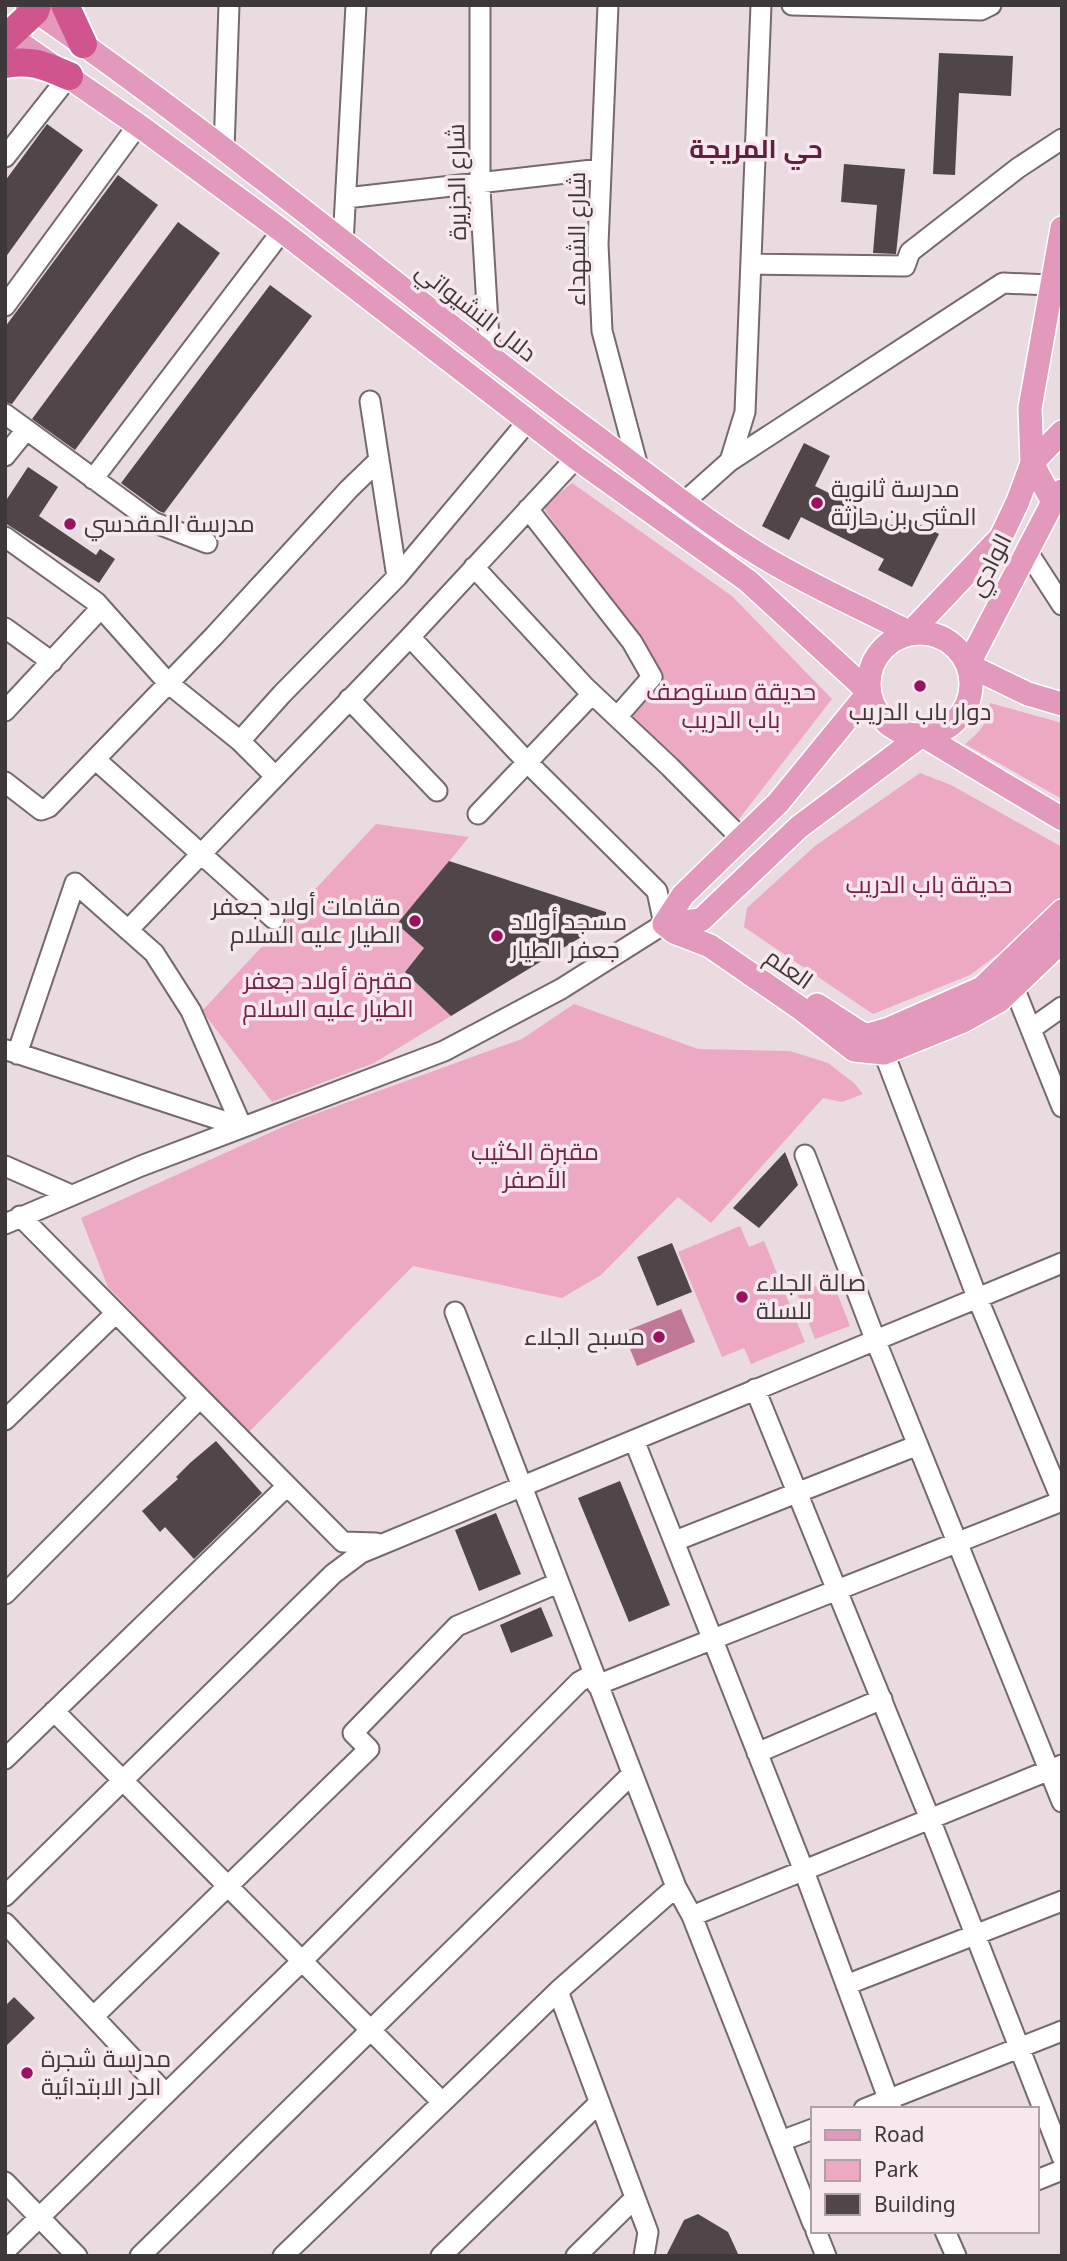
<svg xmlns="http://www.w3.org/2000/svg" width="1067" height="2261" font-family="'Noto Sans',Cairo,sans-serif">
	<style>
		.green { fill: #eda8c4 }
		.water { fill: #bf7896 }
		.building { fill: #504549 }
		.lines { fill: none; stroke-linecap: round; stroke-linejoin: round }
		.minor-casing { stroke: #75696e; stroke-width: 23 }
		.major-casing { stroke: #fff; stroke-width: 26 }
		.highway-casing { stroke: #fff; stroke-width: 32 }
		.minor { stroke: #fff; stroke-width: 19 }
		.major { stroke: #e399bc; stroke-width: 23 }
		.highway { stroke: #d0558f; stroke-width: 28 }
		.poi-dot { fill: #9c1060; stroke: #f6e8ed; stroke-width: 2.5 }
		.labels { text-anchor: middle; stroke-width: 7; stroke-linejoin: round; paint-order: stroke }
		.street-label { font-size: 24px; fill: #3e383a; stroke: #f6e8ed }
		.poi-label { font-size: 24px; fill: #3e383a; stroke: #f6e8ed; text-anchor: start }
		.park-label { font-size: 24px; fill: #76214c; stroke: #f6e8ed }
		.neighbourhood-label { font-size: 26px; font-weight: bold; fill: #612040; stroke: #f6e8ed }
	</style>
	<rect width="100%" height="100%" fill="#e9dbe0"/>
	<path class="green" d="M572 483 732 596 832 699 739 819 632 717 662 675 543 507Z
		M990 703 1062 723V799L965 744C980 732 989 722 990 703Z
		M920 773 951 785 1062 847V896L1001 952 970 975 873 1014 744 927 747 908 815 846Z
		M376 824 469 837 398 924 424 948 405 972 451 1016 374 1063 272 1102 202 1011Z
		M574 1004 698 1049 790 1051 828 1063 854 1083 863 1094 842 1102 823 1098 711 1223 678 1197 601 1275 562 1298 413 1266 248 1433 108 1287 81 1218 296 1121 522 1039Z
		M740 1226 749 1247 764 1241 805 1342 751 1364 744 1348 722 1357 678 1252Z
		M832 1280 850 1326 815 1339 797 1293Z"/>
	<path class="water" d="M681 1309 695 1342 637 1366 623 1332Z"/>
	<path class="building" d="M939 53 1013 56 1011 96 959 93 955 175 933 174Z
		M47 124 83 150 5 258V181Z
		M844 164 905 169 896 254 873 253 877 205 841 202Z
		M118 175 158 205 12 404 5 402V327Z
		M178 222 220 253 75 450 32 419Z
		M270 285 312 316 164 513 159 511 121 483Z
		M804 443 830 456 815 486 898 528 904 517 939 534 912 587 878 570 884 559 801 517 789 540 762 526Z
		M28 467 58 487 39 516 96 555 100 549 115 559 99 583 5 523V502Z
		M449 861 606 912V922L451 1016 405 972 424 948 397 924Z
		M785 1152 798 1185 759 1228 733 1208Z
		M672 1243 692 1292 657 1306 637 1257Z
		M216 1441 262 1493 194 1559 165 1527 160 1532 142 1511 178 1479 176 1477 190 1463Z
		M620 1481 670 1605 629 1622 578 1498Z
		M496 1513 521 1574 479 1591 455 1530Z
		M541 1607 553 1636 511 1653 500 1625Z
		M14 1997 35 2018 5 2047V2006Z
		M698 2214 728 2232 739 2256H666L684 2220Z"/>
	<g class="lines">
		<defs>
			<path id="minor" d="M480 5V189L490 357
				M608 5 598 244 602 331 638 467
				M792 5 981 10 991 5
				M224 150 229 5
				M5 157 69 76
				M346 198 601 169
				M343 243 356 5
				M751 264 905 266 910 252 1018 168 1062 139
				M5 306 138 125
				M370 401 397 577 528 421
				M5 414 153 522 207 543
				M5 456 26 430
				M730 461 745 412 761 5
				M93 479 282 231
				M683 503 730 461 1003 283 1050 285 1062 290
				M528 509 632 642 652 677 617 717
				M5 537 96 602 168 683 240 741 275 776
				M1027 551 1062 605
				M474 567 585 687 670 767 741 838
				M5 628 52 662
				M349 699 437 791
				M5 711 101 608
				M240 741 282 694 397 577
				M96 760 274 919
				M5 782 41 810 49 807 214 636 349 489 379 460
				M478 814 592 694
				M128 930 410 637 576 458
				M1013 985 1062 1107
				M1031 1029 1062 1007
				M7 1050 242 1127
				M884 1053 977 1297 1062 1501
				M17 1054 75 883 154 953 191 1011 242 1127
				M805 1155 875 1339 1062 1802
				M5 1166 71 1195
				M20 1216 343 1542 376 1543
				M5 1224 141 1166 444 1051 561 989 664 924 657 891 527 762 410 637
				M455 1312 676 1887 692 1916 813 2224
				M755 1389 930 1819 1062 2157
				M5 1420 116 1313
				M634 1440 804 1871 892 2109
				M675 1541 918 1445
				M5 1594 200 1398
				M597 1685 1062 1501
				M54 1711 442 2102
				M757 1753 882 1699
				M5 1759 287 1486
				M5 1896 333 1574 361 1553 1062 1263
				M692 1916 1062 1765
				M5 1923 166 2094
				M846 1985 1062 1901
				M558 1991 648 2232 644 2256
				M94 2016 369 1749 353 1733 457 1626 558 1583
				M864 2109 1062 2031
				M781 2141 813 2129
				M1037 2180 1062 2170
				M5 2182 77 2256
				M816 2231 826 2256
				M945 2231 956 2256
				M5 2251 303 1960 579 1682 593 1674
				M140 2256 632 1774
				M283 2256 558 1991 676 1887
				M441 2256 599 2103
				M576 2256 634 2199"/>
			<path id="major" d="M27 5C219 137 396 288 583 427 642 470 698 517 760 555 807 584 860 607 910 633L1001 537 1018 501 1032 463 1030 408 1062 228
				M5 33 138 125 282 231 576 458 748 581 869 692 778 803 683 895 664 924
				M1062 491 1053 502 968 665 1028 694 1062 704
				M1053 502 1032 463 1062 432
				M869 684a51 51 0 1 1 102 0a51 51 0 1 1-102 0Z
				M664 924 701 920 799 827 922 735 1062 819
				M664 924 674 932 710 946 800 1008 854 1050 884 1053 963 1021 999 1001 1062 941
				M817 1005 865 1036 889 1029 982 988 1062 911"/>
			<path id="highway" d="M65 5 83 44
				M5 39 35 11 37 5
				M5 64C32 59 45 66 69 76"/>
		</defs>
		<use href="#minor" class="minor-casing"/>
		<use href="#major" class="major-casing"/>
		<use href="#highway" class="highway-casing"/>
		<use href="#minor" class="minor"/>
		<use href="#major" class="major"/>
		<use href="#highway" class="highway"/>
	</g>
	<g class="poi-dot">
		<circle cx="817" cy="503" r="7"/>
		<circle cx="70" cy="524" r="7"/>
		<circle cx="920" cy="686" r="7"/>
		<circle cx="415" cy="921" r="7"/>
		<circle cx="497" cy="936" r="7"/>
		<circle cx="742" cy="1297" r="7"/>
		<circle cx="659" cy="1337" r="7"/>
		<circle cx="27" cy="2073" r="7"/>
	</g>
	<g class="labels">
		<g class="street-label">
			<text transform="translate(457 182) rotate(-91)" y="8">شارع الجزيرة</text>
			<text transform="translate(577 239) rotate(-90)" y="8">شارع الشهداء</text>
			<text transform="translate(476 312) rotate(38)" y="8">دلال النشيواتي</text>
			<text transform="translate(990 565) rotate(-63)" y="8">الوادي</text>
			<text transform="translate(789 969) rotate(35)" y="8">العلم</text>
		</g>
		<g class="poi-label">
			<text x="831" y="497">مدرسة ثانوية<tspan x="831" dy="28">المثنى بن حارثة</tspan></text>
			<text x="84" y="532">مدرسة المقدسي</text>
			<text x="920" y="720" text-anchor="middle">دوار باب الدريب</text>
			<text x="401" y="915" text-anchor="end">مقامات أولاد جعفر<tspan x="401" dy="28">الطيار عليه السلام</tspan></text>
			<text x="511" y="930">مسجد أولاد<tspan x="511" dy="28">جعفر الطيار</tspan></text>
			<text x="756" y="1291">صالة الجلاء<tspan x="756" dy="28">للسلة</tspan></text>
			<text x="645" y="1345" text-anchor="end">مسبح الجلاء</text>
			<text x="41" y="2067">مدرسة شجرة<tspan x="41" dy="28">الدر الابتدائية</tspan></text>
		</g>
		<g class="park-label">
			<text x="731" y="700">حديقة مستوصف<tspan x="731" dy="28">باب الدريب</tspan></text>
			<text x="929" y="893">حديقة باب الدريب</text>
			<text x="328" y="989">مقبرة أولاد جعفر<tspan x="328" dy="28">الطيار عليه السلام</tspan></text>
			<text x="535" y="1160">مقبرة الكثيب<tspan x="535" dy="28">الأصفر</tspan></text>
		</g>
		<g class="neighbourhood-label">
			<text x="756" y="158">حي المريجة</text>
		</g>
	</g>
	<rect width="1067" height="2261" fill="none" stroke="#3e383a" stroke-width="14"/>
	<rect x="811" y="2107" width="228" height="126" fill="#f6e8ed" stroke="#aca2a5" stroke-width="2"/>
	<rect x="825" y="2130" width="35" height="10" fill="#e399bc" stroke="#aca2a5" stroke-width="2"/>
	<text x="874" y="2142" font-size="21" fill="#3e383a">Road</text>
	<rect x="825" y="2160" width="35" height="21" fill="#eda8c4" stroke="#aca2a5" stroke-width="2"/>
	<text x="874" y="2177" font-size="21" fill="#3e383a">Park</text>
	<rect x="825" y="2194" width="35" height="21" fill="#504549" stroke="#aca2a5" stroke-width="2"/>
	<text x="874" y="2212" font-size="21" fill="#3e383a">Building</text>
</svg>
